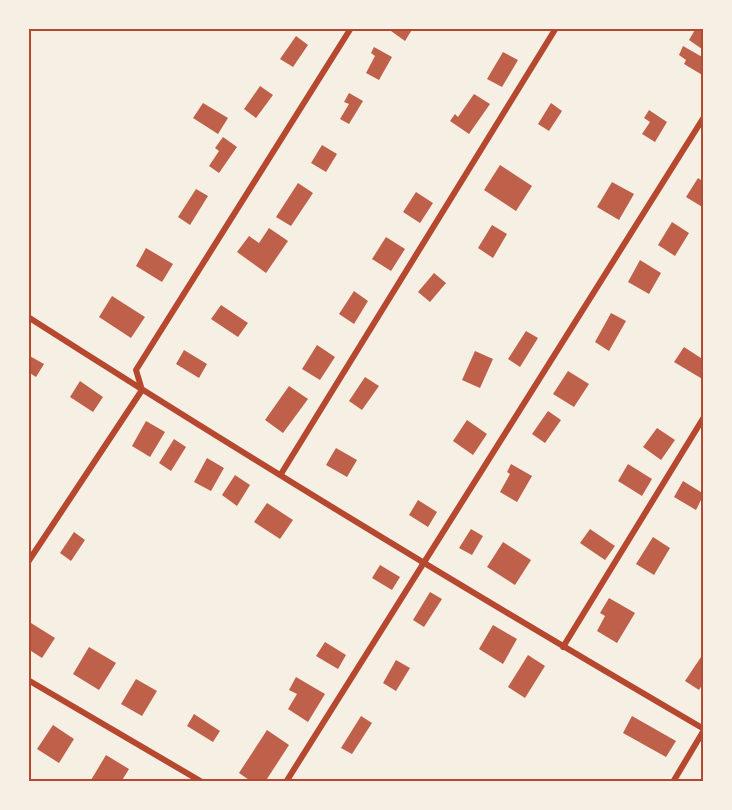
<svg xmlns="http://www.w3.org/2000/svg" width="732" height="810" font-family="Rubik,sans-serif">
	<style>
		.building { fill: #bf614a }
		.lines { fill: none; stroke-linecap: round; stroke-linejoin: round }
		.minor { stroke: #b5482f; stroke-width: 6 }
		.neatline { fill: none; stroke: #b5482f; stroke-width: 2 }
	</style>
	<rect width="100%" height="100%" fill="#f6efe4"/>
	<path class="building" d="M393 28H413L405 41 391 31Z
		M696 28H704L702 49 689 40Z
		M296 36 308 45 293 67 280 59Z
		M683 46 704 58V76L684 64 686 60 679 55Z
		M374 47 392 57 379 80 366 73 375 56 371 53Z
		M503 52 518 60 502 87 487 79Z
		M260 86 273 95 256 118 244 109Z
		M349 93 363 101 349 124 340 119 349 104 344 102Z
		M474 94 490 104 469 134 450 121 455 114 458 117Z
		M203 103 228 118 218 134 193 118Z
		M551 103 562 111 549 131 538 124Z
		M649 110 667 122 655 142 642 134 650 122 644 118Z
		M223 137 237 147 219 173 209 166 219 151 215 148Z
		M322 145 337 154 326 172 311 163Z
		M500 165 532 186 516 211 484 190Z
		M698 178 704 182V208L686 197Z
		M612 182 634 194 619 220 597 207Z
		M298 183 313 193 291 226 276 217Z
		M196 189 208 196 190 225 178 217Z
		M416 192 433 203 420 223 403 212Z
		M672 222 689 233 675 256 658 245Z
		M492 225 507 234 493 258 478 248Z
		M269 228 288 241 266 273 237 252 249 236 259 243Z
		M386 237 405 249 391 271 372 259Z
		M146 248 173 264 162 282 136 266Z
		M640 260 661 273 649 294 628 282Z
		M434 273 446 283 430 302 418 292Z
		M354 291 368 301 354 324 339 314Z
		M112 296 145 317 131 338 99 317Z
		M221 305 248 323 238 337 211 319Z
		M611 313 626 321 609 351 595 342Z
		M526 331 538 338 520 367 508 359Z
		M317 345 335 357 320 380 302 369Z
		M684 347 704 360V380L674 362Z
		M184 350 207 364 199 378 176 364Z
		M475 351 493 359 480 388 462 380Z
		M28 355 44 364 36 377 28 372Z
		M568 371 589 384 574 407 553 394Z
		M365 377 379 386 362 410 349 401Z
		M80 381 103 397 93 412 70 397Z
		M289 386 308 399 283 433 265 420Z
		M548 411 561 420 545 443 532 434Z
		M467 420 487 434 473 455 453 441Z
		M146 421 165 432 150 457 132 446Z
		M657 428 675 440 661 460 643 447Z
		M174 439 186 447 171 471 159 463Z
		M336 448 357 460 347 477 326 465Z
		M207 458 224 468 211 491 194 482Z
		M511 464 532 476 517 502 500 492 510 474 507 472Z
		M628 464 652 479 642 496 618 481Z
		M235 475 250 485 237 506 222 495Z
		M683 481 704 494 696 510 674 497Z
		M418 500 437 512 428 527 409 515Z
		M267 503 293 520 280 539 254 522Z
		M471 529 483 536 472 555 459 548Z
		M590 529 615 546 605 560 580 543Z
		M74 532 85 540 71 561 60 553Z
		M653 537 670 548 654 575 636 564Z
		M503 542 531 560 515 585 487 567Z
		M380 565 400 577 392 590 372 578Z
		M430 592 442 599 424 627 413 620Z
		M609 598 635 613 617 643 597 631 605 616 600 613Z
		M31 623 55 638 42 658 28 649Z
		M493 625 517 639 503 664 479 649Z
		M325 642 346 655 338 669 316 656Z
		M89 647 116 663 99 690 73 674Z
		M528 655 545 666 525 698 508 687Z
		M701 657 704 658V682L699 690 685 681Z
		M396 660 410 668 396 691 383 683Z
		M296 677 325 694 308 722 288 709 297 694 289 690Z
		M136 679 157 691 142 716 121 704Z
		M194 714 220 731 213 742 187 726Z
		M361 716 372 723 352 754 341 748Z
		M632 716 676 741 666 757 623 733Z
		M53 725 74 739 59 763 37 749Z
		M267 730 289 745 265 782H252L239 773Z
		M106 755 129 769 121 782 91 780Z"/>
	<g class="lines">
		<path class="minor" d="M28 317C250 459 476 596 704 729
			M281 474 556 28
			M28 562 142 390 136 370 351 28
			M563 647 704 417
			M28 680 202 782
			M286 782 704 117
			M673 782 704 730"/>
	</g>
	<rect width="732" height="810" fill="none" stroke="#f6efe4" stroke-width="60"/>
	<rect x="30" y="30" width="672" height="750" class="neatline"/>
</svg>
